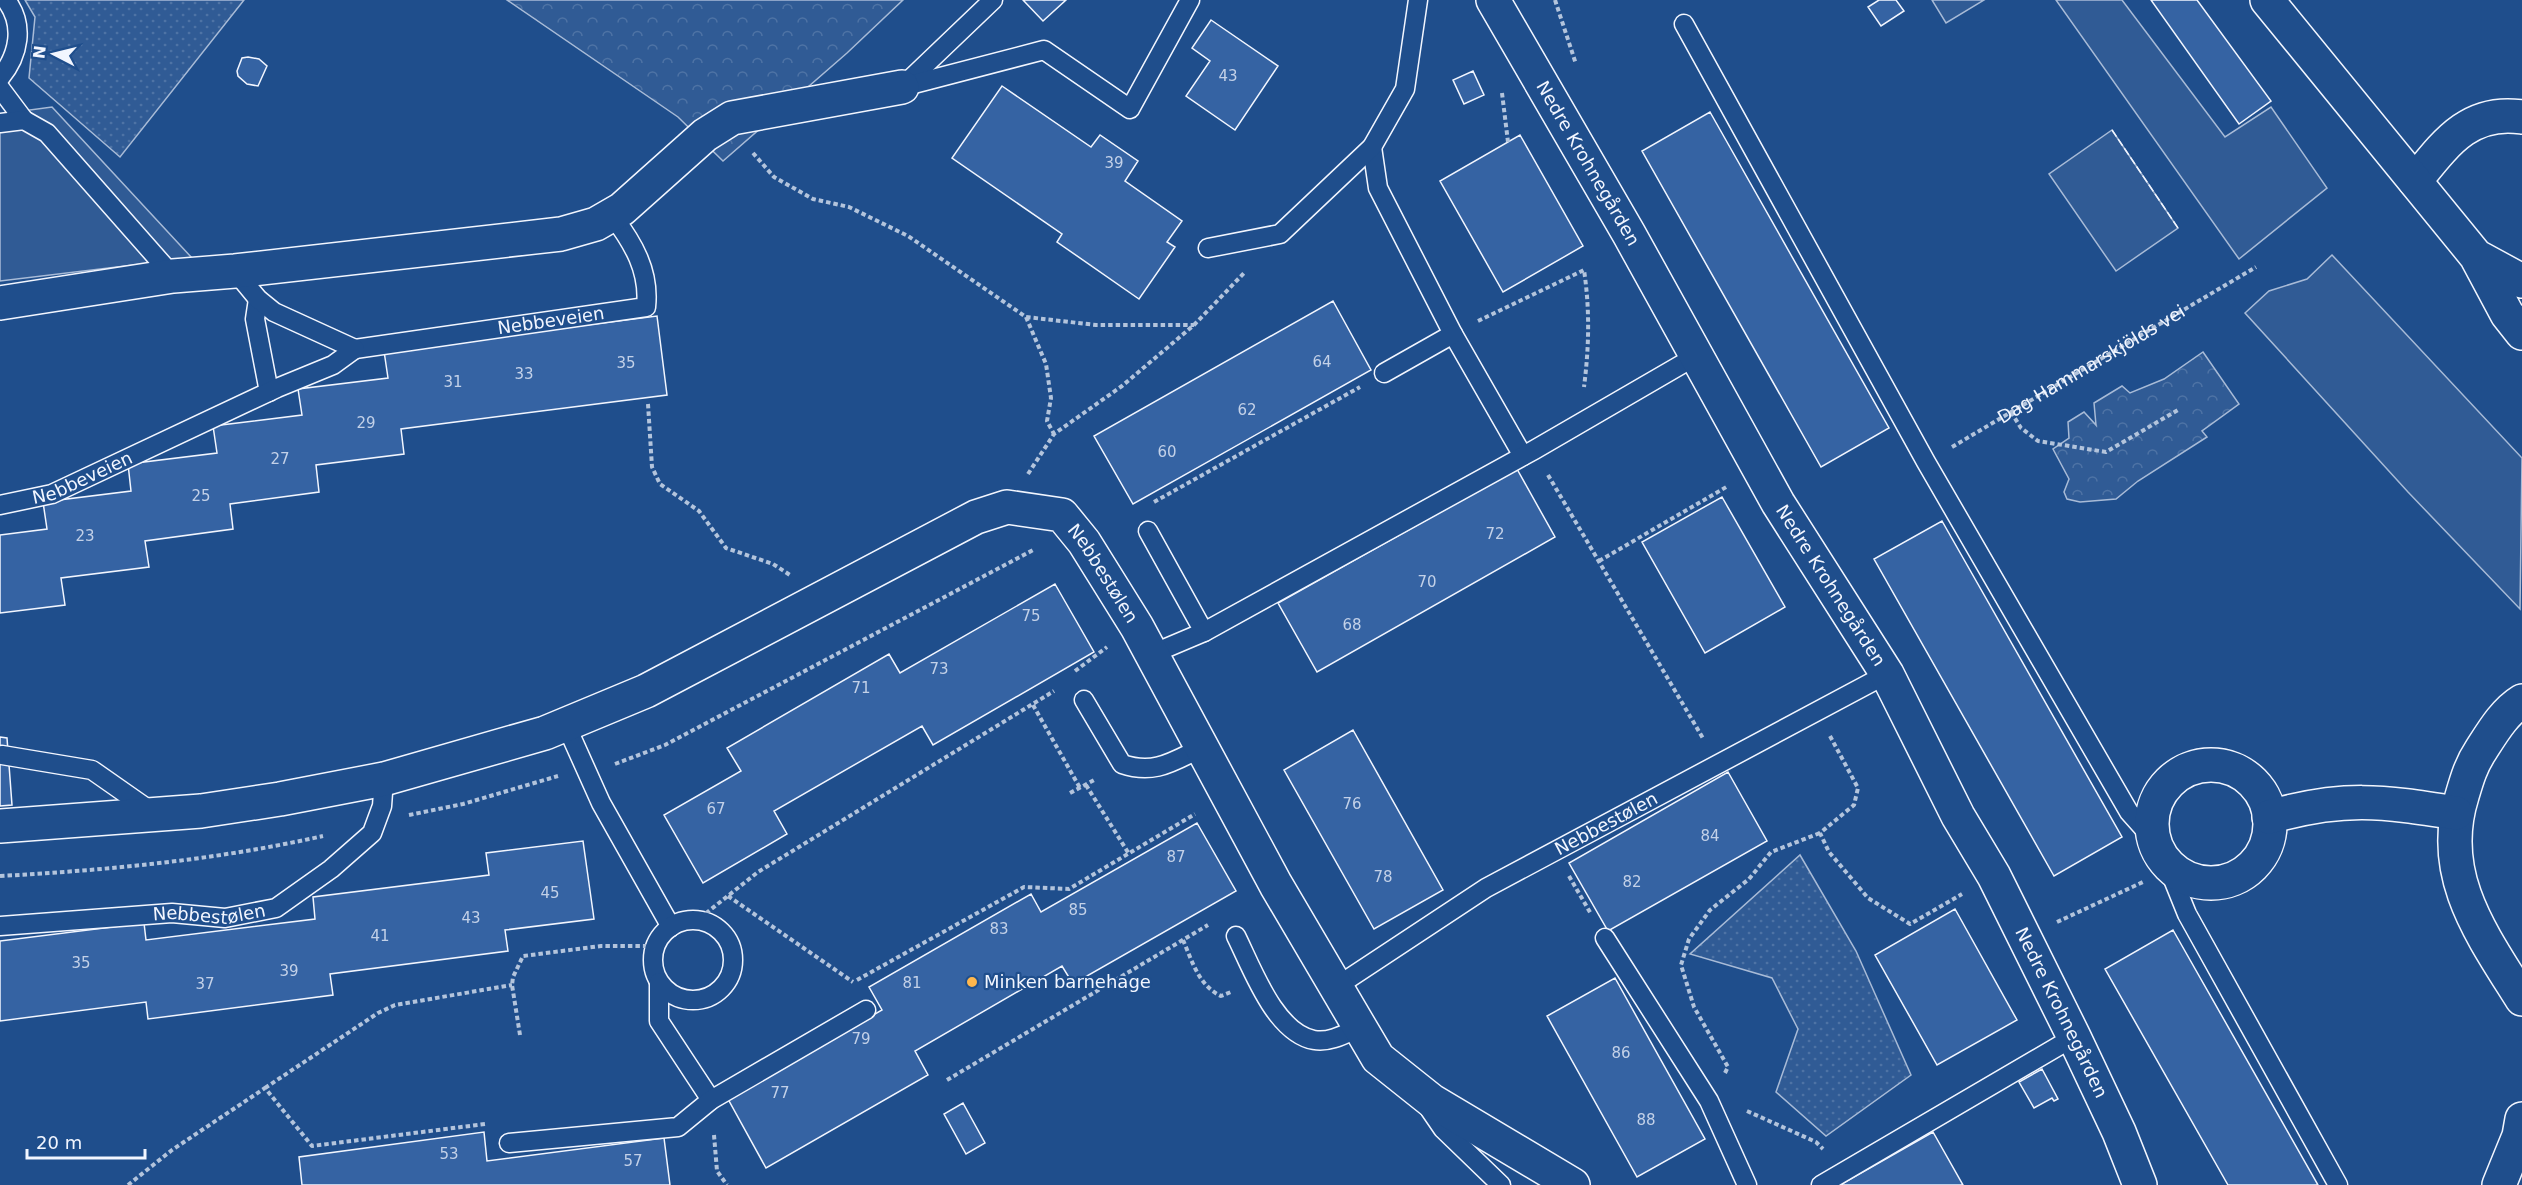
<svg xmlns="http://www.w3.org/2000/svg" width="2522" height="1185" font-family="'DejaVu Sans',sans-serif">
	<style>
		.grass { fill: url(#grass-dots); stroke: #a8bbd7; stroke-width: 1.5 }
		.forest { fill: url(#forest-crowns); stroke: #a8bbd7; stroke-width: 1.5 }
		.pitch { fill: #305b95; stroke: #a8bbd7; stroke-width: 1.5 }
		.building { fill: #3563a3; stroke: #f2f6ff; stroke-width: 1.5 }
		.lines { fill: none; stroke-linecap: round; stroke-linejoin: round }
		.lane-casing { stroke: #f2f6ff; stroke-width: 21 }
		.street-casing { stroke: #f2f6ff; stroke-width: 36 }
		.secondary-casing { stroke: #f2f6ff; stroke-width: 36 }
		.path { stroke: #b3c4dc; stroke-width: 4; stroke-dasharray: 4.5 3; stroke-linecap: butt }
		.lane { stroke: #1f4e8c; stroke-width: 18 }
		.street { stroke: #1f4e8c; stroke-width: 33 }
		.secondary { stroke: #1f4e8c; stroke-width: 33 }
		.fence { stroke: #f2f6ff; stroke-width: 1.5; stroke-dasharray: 8 3; stroke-linecap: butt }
		.poi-dot { fill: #ffb74d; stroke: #1f4e8c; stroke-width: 2 }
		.labels { text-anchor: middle; stroke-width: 4.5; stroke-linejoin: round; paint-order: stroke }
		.number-label { font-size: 15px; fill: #c3d1e8 }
		.street-label { font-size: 18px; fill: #f2f6ff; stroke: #1f4e8c }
		.poi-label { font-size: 18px; fill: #f2f6ff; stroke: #1f4e8c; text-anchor: start }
	</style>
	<defs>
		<pattern id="grass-dots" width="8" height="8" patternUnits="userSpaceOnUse" patternTransform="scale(1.5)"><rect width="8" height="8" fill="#305b95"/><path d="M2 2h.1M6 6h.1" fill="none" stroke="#4e73a5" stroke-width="1.8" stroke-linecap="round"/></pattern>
		<pattern id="forest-crowns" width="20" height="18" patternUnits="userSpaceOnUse" patternTransform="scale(1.5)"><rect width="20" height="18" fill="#305b95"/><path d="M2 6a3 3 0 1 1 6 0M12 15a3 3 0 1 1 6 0" fill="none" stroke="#4e73a5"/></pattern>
	</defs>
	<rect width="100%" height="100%" fill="#1f4e8c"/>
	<path class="grass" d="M25 0H244L120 157 29 78 35 17Z
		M1800 855 1856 951 1911 1075 1826 1136 1776 1092 1798 1029 1772 978 1690 954Z"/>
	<path class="forest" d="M507 0H903L847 53 723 161 678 117Z
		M2203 352 2239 404 2202 431 2207 437 2138 481 2116 499 2080 502 2067 499 2064 492 2069 479 2053 449 2069 438 2068 422 2084 412 2096 425 2094 403 2122 386 2130 393 2164 379Z"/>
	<path class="pitch" d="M1932 0H1984L1946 23Z
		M2056 0H2122L2225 137 2271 107 2327 188 2239 259Z
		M52 107 192 258 0 281V114Z
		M2112 130 2178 228 2116 271 2049 174Z
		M2332 255 2522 458 2520 609 2408 492 2245 313 2269 291 2307 279Z"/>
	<path class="building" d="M1023 0H1066L1043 21Z
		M1879 0H1896L1904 11 1881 26 1868 7Z
		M2151 0H2197L2271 101 2239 124Z
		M1211 20 1278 66 1235 130 1186 96 1210 61 1192 48Z
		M248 57 259 59 267 66 258 86 247 84 238 76 237 71 242 58Z
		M1473 71 1484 95 1464 104 1453 80Z
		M1002 86 1091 147 1100 135 1138 161 1125 181 1182 221 1167 242 1175 247 1139 299 1057 242 1062 234 952 158Z
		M1710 112 1889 428 1821 467 1642 151Z
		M1520 135 1583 246 1503 292 1440 181Z
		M1333 301 1371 370 1133 504 1094 436Z
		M657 316 667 395 401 429 404 454 316 465 319 492 230 504 233 529 145 541 149 567 61 578 65 605 0 613V535L47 529 43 502 131 491 128 464 217 453 213 426 302 415 298 389 388 378 384 351Z
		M1517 469 1555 537 1317 672 1278 603Z
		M1722 497 1785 607 1705 653 1642 542Z
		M1942 521 2122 837 2054 876 1874 559Z
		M1055 584 1094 652 933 745 922 726 774 811 787 834 703 883 664 815 741 771 727 748 889 654 900 673Z
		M1353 730 1443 890 1374 929 1284 770Z
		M0 737 7 738 12 805 0 806Z
		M1728 772 1767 841 1608 931 1569 863Z
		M1197 823 1236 891 1073 984 1062 966 915 1051 928 1075 766 1168 728 1099 882 1010 869 987 1031 894 1041 912Z
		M583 841 594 919 505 930 508 951 330 974 333 995 148 1019 146 1002 0 1021V941L144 923 146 940 315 919 313 897 489 875 486 853Z
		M1955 909 2017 1020 1937 1065 1875 955Z
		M2173 930 2318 1185H2228L2105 969Z
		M1615 978 1705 1139 1637 1177 1547 1016Z
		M2042 1069 2058 1099 2054 1101 2052 1098 2034 1108 2019 1082Z
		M963 1103 985 1143 966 1154 944 1114Z
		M484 1132 487 1161 664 1138 670 1185H302L299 1157Z
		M1933 1132 1963 1185H1840Z"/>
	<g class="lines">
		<defs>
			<g id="lane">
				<path d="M1684 24 1926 462 2129 812 2154 840"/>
				<path d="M0 78C19 55 25 25 6 0"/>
				<path d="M903 86 993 0"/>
				<path d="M902 87 1044 50 1130 109 1190 0"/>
				<path d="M0 88 24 120"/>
				<path d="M0 123 24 120 47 133 173 276"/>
				<path d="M1372 147 1378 188 1453 334 1523 456"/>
				<path d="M1208 248 1280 234 1372 147 1405 89 1418 0"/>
				<path d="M258 299 255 319 269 392"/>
				<path id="s2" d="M355 349 646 307C650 271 633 243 612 215"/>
				<path d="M1384 373 1453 334"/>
				<path id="s3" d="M0 505 52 494 277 388 333 365 355 349 274 312 258 299 235 271"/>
				<path d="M1148 531 1204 632"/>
				<path d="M1152 654 1204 632 1534 450 1696 356"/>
				<path d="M1084 700 1122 764C1154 775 1172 762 1201 748"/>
				<path d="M566 725 601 803 671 927"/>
				<path d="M2 755 92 770 155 814"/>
				<path d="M2166 862 2187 914 2338 1185"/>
				<circle cx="693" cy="960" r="40"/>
				<path id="s4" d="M0 926 172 913 225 918 276 908 331 869 372 833 382 806 384 779"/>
				<path d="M1236 936C1252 968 1275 1033 1314 1040 1329 1043 1345 1034 1358 1028"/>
				<path d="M1605 938 1709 1101 1747 1185"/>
				<path d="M659 982V1021L711 1100"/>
				<path id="s5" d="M1336 987 1486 888 1887 674"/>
				<path d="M1431 1103 1430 1110 1443 1129 1501 1185"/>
				<path d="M509 1143 678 1127 711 1100 866 1010"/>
				<path d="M1821 1185 2074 1037"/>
			</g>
			<g id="street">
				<path id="s6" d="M1493 0 1629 234 1778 503 1887 674 1958 816 1994 876 2074 1037 2119 1132 2140 1185"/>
				<path d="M2415 181C2445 144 2469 109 2522 117"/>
				<path d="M0 303 173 276 235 271 561 234 596 224 622 209 705 135 732 118 902 87"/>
				<path d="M2522 701C2504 712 2492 733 2481 750 2471 765 2467 779 2462 796 2437 875 2482 935 2522 999"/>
				<circle cx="2211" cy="824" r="59"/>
				<path d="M2269 817C2344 796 2381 801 2456 813"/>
				<path id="s7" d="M0 826 201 811 280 799 384 779 545 733 646 691 976 517 1007 507 1062 515 1084 542 1137 627 1276 885 1378 1058 1432 1101 1573 1185"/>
				<path d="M2499 1185 2519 1136 2522 1119"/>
			</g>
			<path id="secondary" d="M2267 0 2476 256 2507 314 2522 333
				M2476 256 2522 281"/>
		</defs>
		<use href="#lane" class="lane-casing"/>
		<use href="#street" class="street-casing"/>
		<use href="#secondary" class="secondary-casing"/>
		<g class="path">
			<path d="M1555 0 1576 64"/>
			<path d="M1502 93 1508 142"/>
			<path d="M753 153 774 177 813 199 849 207 908 236 1026 317 1096 325H1194"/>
			<path d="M1026 317 1046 364 1051 398 1047 421 1054 434"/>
			<path d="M1478 321 1584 270C1590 310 1589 348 1584 387"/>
			<path d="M648 404 652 467 660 484 699 511 726 548 773 564 790 575"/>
			<path d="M2011 412 2021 428 2038 441 2106 452 2178 410"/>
			<path id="s1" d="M1952 447 2256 267"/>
			<path d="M1028 474 1054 434 1122 386 1194 325 1245 272"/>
			<path d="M1548 475 1704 740"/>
			<path d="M1154 502 1360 387"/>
			<path d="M1599 561 1728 486"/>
			<path d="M1075 671 1107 647"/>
			<path d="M1033 705 1080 788"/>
			<path d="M1830 736 1858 788 1854 805 1820 833 1829 852 1868 898 1910 924 1962 894"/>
			<path d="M615 764 665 745 1035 549"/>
			<path d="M1086 785 1129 854"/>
			<path d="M1070 793 1096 779"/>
			<path d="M409 815 463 804 558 776"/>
			<path d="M0 876C109 870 216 860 323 836"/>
			<path d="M1569 876 1591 914"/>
			<path d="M728 896 853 982"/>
			<path d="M700 918 758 872 1054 691"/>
			<path d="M2057 922 2143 882"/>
			<path d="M1183 940C1192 961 1199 986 1221 996L1231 992"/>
			<path d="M857 980 1024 887 1069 889 1195 814"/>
			<path d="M520 1035 512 985 513 977 523 956 601 946H648"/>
			<path d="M1725 1073 1728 1067 1694 1007 1681 965 1689 939 1710 910 1749 879 1771 852 1820 833"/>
			<path d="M947 1080 1208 925"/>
			<path d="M265 1088 378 1013 395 1005 512 985"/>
			<path d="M1747 1111 1816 1142 1823 1149"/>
			<path d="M714 1135 717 1171 727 1185"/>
			<path d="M128 1185 172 1150 265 1088 312 1146 485 1124"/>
		</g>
		<use href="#lane" class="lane"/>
		<use href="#street" class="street"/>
		<use href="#secondary" class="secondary"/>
		<path class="fence" d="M2112 130 2178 228"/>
	</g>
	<circle class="poi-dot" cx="972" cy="982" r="6"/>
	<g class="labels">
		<g class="number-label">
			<text x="1228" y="81">43</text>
			<text x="1114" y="168">39</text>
			<text x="1322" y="367">64</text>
			<text x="626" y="368">35</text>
			<text x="524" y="379">33</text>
			<text x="453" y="387">31</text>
			<text x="1247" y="415">62</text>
			<text x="366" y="428">29</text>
			<text x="1167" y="457">60</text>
			<text x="280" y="464">27</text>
			<text x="201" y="501">25</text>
			<text x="1495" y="539">72</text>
			<text x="85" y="541">23</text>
			<text x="1427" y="587">70</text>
			<text x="1031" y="621">75</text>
			<text x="1352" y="630">68</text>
			<text x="939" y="674">73</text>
			<text x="861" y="693">71</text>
			<text x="1352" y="809">76</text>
			<text x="716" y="814">67</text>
			<text x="1710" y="841">84</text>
			<text x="1176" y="862">87</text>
			<text x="1383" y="882">78</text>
			<text x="1632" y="887">82</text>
			<text x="550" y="898">45</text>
			<text x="1078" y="915">85</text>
			<text x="471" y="923">43</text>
			<text x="999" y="934">83</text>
			<text x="380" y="941">41</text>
			<text x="81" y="968">35</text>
			<text x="289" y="976">39</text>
			<text x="912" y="988">81</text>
			<text x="205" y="989">37</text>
			<text x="861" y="1044">79</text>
			<text x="1621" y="1058">86</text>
			<text x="780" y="1098">77</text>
			<text x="1646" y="1125">88</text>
			<text x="449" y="1159">53</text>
			<text x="633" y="1166">57</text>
		</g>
		<g class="street-label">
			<text dy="6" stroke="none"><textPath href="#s6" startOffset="189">Nedre Krohnegården</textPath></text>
			<text dy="6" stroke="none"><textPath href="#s2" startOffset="198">Nebbeveien</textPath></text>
			<text dy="6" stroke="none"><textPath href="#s1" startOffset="162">Dag Hammarskjölds vei</textPath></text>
			<text dy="6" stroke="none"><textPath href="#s3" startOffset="87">Nebbeveien</textPath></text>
			<text dy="6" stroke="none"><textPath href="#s7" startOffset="1197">Nebbestølen</textPath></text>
			<text dy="6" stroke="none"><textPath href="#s6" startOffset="676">Nedre Krohnegården</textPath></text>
			<text dy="6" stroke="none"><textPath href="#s5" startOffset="316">Nebbestølen</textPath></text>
			<text dy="6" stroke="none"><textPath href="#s4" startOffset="210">Nebbestølen</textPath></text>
			<text dy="6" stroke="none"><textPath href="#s6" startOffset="1162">Nedre Krohnegården</textPath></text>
		</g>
		<g class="poi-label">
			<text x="984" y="988">Minken barnehage</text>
		</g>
	</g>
	<g transform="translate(54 54) rotate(277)" stroke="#1f4e8c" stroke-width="4.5" paint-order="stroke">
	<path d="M0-4.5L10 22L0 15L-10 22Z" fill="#f2f6ff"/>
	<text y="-9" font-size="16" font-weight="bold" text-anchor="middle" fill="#f2f6ff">N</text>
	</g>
	<path d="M27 1149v9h118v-9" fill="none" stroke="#f2f6ff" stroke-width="3"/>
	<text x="36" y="1149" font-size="18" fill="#f2f6ff" stroke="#1f4e8c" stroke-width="4.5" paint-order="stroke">20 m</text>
</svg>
